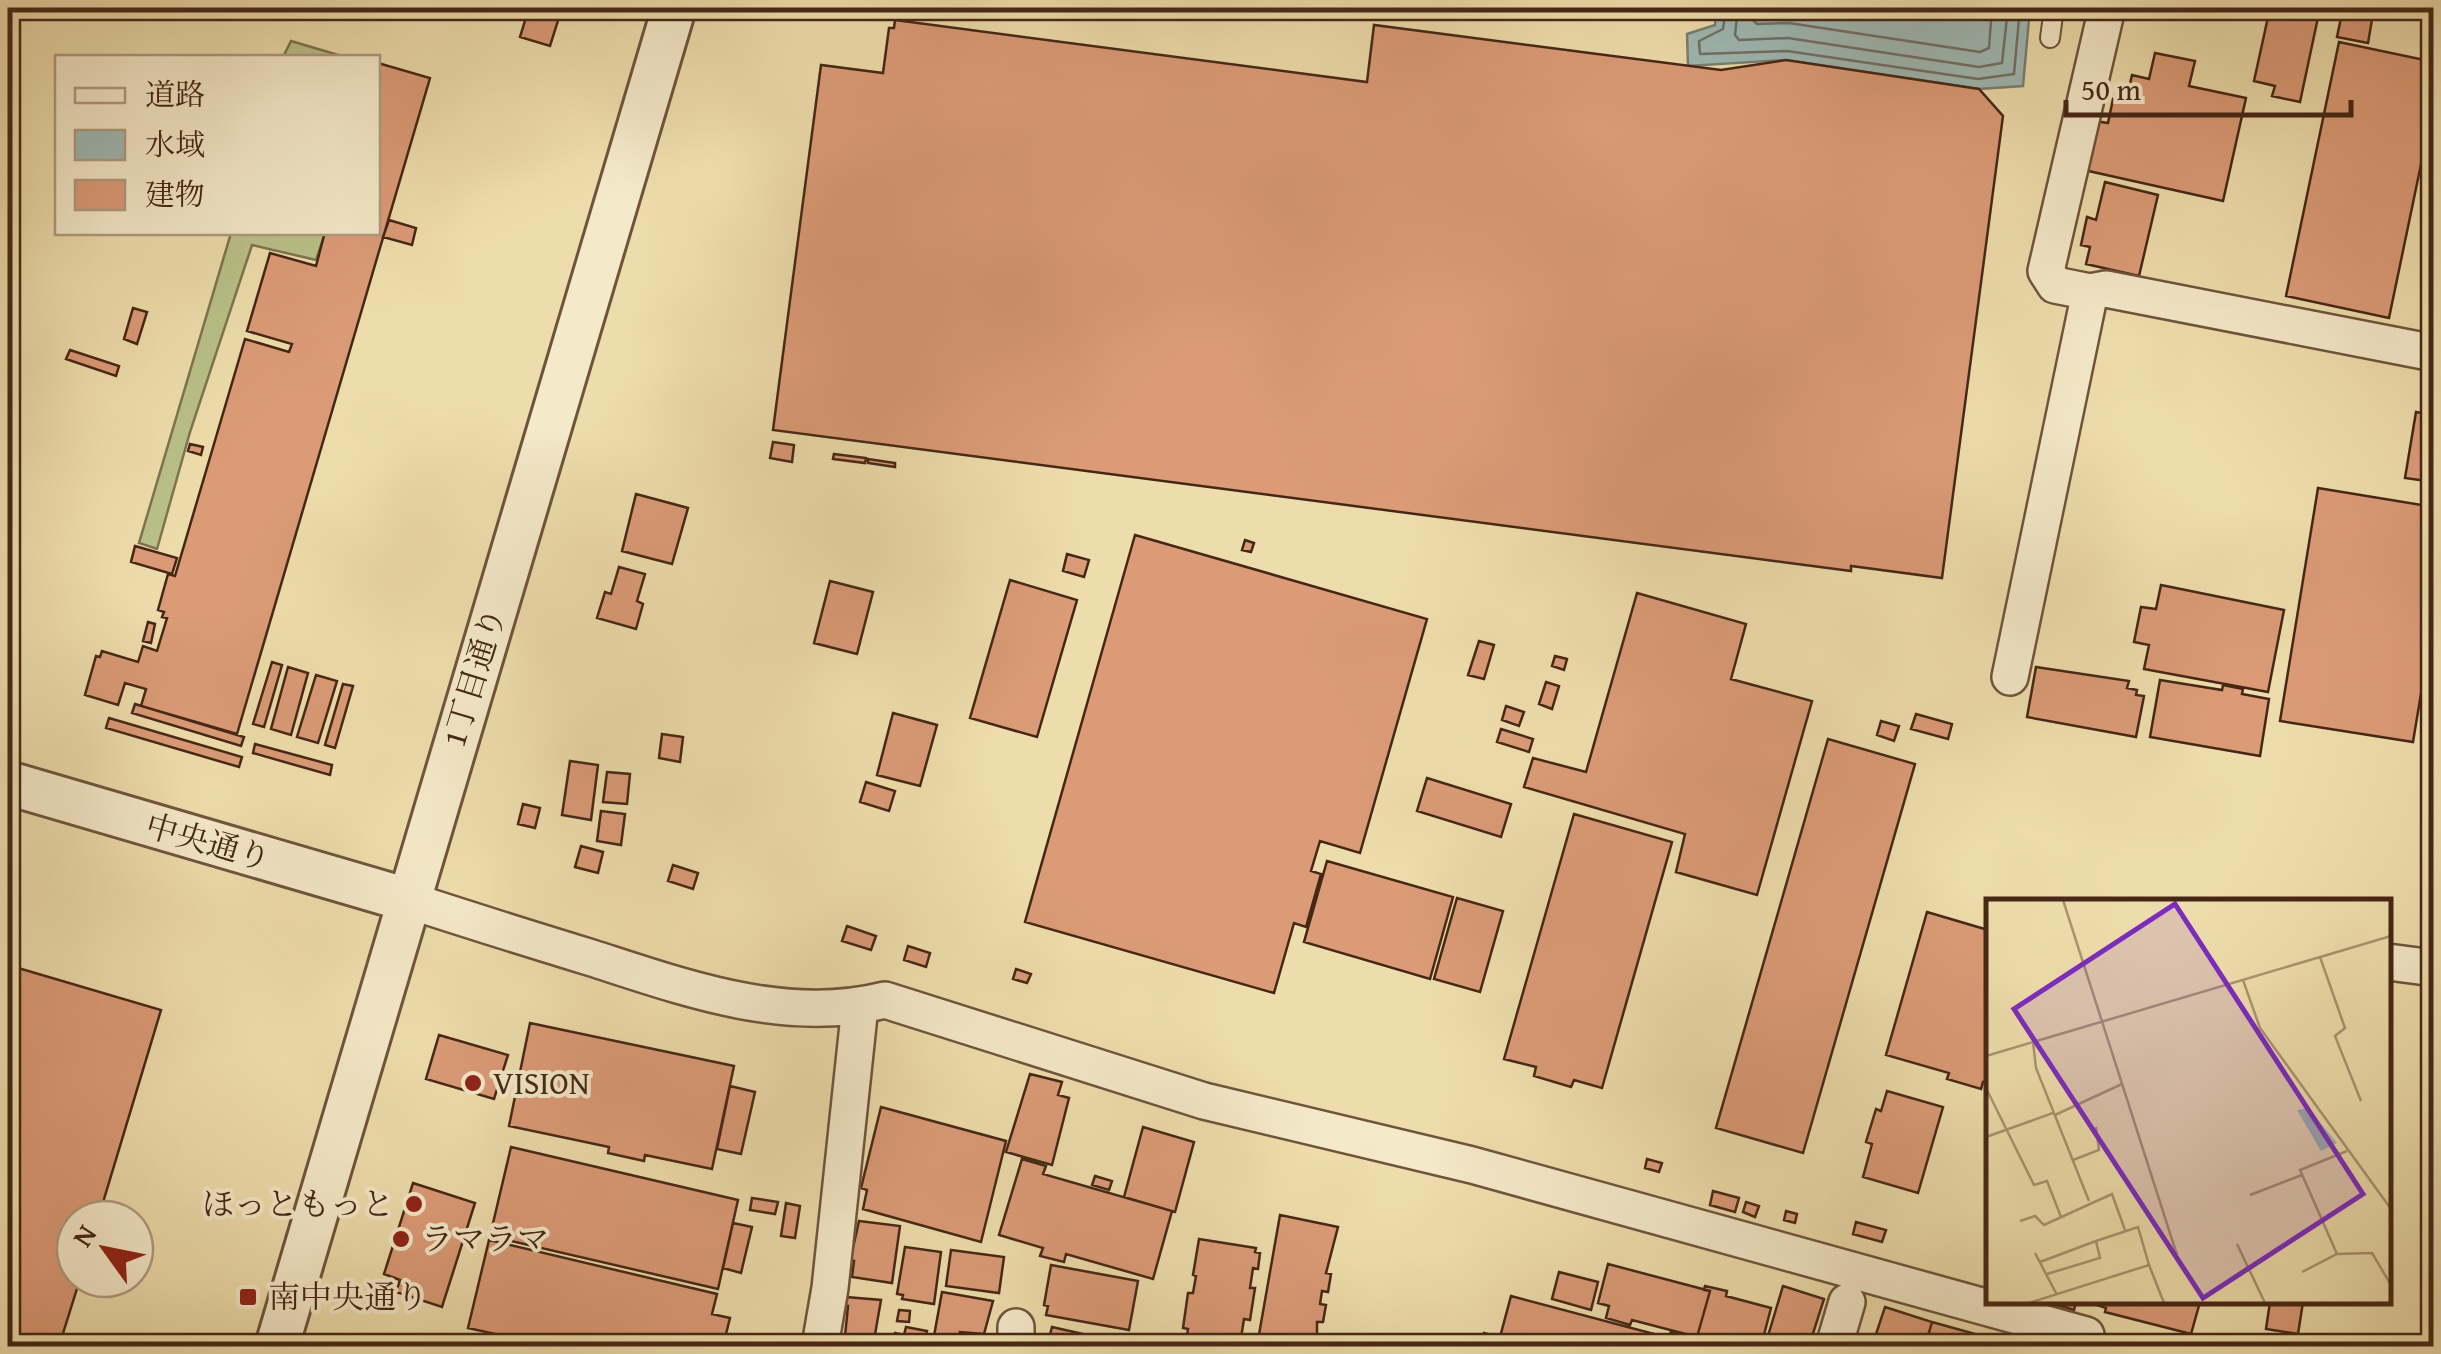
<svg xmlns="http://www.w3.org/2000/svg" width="2441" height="1354" font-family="'Gentium Book Plus','Noto Serif JP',serif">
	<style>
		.green { fill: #b9c189; stroke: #7f7450; stroke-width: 2.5 }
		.water { fill: #9eb9b4; stroke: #7a7f75; stroke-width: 2.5 }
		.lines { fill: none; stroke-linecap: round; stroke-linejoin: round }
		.shore { stroke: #727065; stroke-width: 2.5 }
		.building { fill: #db9b77; stroke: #452716; stroke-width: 2.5 }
		.service-casing { stroke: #6f543c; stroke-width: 22 }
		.minor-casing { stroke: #6f543c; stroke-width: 40 }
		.tertiary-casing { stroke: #6f543c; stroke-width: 48 }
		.service { stroke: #f4e9c9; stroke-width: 18 }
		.minor { stroke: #f4e9c9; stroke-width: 35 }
		.tertiary { stroke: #f4e9c9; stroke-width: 42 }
		.poi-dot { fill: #8f2418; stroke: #f4e9c9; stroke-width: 4 }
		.labels { text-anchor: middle; stroke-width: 8; stroke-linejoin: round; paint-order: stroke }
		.street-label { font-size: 32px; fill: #452716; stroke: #f4e9c9 }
		.poi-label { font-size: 32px; fill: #452716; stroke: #f4e9c9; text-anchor: start }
		.inset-road { fill: none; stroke: #aa9470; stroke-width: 2.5 }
		.view { fill: #7b2cbf; fill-opacity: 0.15; stroke: #7b2cbf; stroke-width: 5 }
		.inset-edge { fill: none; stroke: #452716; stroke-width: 5 }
	</style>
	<rect width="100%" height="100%" fill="#eeddac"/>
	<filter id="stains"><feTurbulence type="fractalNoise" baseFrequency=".002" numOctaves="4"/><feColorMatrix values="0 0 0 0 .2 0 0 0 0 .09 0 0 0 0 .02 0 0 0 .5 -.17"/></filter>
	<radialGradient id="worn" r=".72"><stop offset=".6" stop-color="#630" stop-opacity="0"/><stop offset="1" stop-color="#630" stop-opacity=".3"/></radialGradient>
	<path class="green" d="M291 41 345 57H283Z
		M231 233H325L316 260 252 245 190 432 157 549 139 543Z"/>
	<path class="water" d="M1716 8H2030L2023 86 1979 89 1786 60 1688 66 1687 34 1715 25Z"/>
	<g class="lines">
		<path class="shore" d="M1726 8 1723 29 1699 41 1700 54 1787 51 1978 79 2014 74 2020 8
			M1738 8 1735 35 1739 40 1788 38 1979 67 2002 63 2008 8
			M1753 8V20L1757 24 1789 23 1980 52 1989 48 1992 8"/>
	</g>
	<path class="building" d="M529 8H562L550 46 520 37Z
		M2270 8H2320L2300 102 2272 96 2275 86 2254 81Z
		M2343 8H2374L2368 43 2337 37Z
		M895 20 1367 82 1374 25 1721 70 1786 60 1979 89 2003 116 1942 578 1851 566V571L773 430 821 65 883 73 889 28H894Z
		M2339 42 2434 62V102L2389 318 2286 296Z
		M2155 53 2195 61 2189 86 2246 98 2223 201 2084 170 2095 121 2108 123 2113 99 2126 101 2132 75 2149 79Z
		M378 63 430 78 237 734 141 706 146 689 125 683 118 705 85 695 96 656 100 657 102 651 138 662 143 646 157 651 167 618 162 617 164 612 158 610 168 574 175 576 245 339 289 352 292 344 247 331 270 253 316 266 325 232H378Z
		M2105 182 2158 195 2139 276 2086 264 2090 247 2081 245 2087 217 2096 220Z
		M389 220 416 228 412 245 383 237Z
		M133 308 147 312 137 344 124 339Z
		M70 350 119 366 116 376 66 359Z
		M2416 412 2434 415V482L2405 478Z
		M773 442 794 445 792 462 770 458Z
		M190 444 203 447 201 455 188 451Z
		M834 454 866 458 865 463 833 459Z
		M868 459 895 463V467L868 463Z
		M2318 488 2434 507V615L2413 742 2280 721Z
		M636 494 688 508 672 564 622 551Z
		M1135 535 1427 619 1360 853 1320 841 1311 871 1321 874 1306 927 1294 923 1274 993 1025 922Z
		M1245 540 1254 543 1251 552 1242 550Z
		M135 546 177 558 172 574 131 562Z
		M1067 554 1089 560 1084 577 1063 571Z
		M619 567 645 574 637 601 643 604 636 629 597 618 605 592 611 594Z
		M1010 580 1077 600 1037 737 970 718Z
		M830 581 873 592 857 654 814 643Z
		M2161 585 2284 610 2268 692 2144 669 2149 645 2134 642 2141 607 2156 609Z
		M1637 593 1746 624 1731 679 1812 701 1757 895 1676 872 1685 834 1524 787 1533 758 1586 772Z
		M148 622 155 624 151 643 143 641Z
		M1479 641 1494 645 1484 679 1468 675Z
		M1555 656 1567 659 1564 670 1552 666Z
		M272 662 282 665 264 727 253 724Z
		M288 667 308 673 291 735 271 729Z
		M2036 667 2129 681 2127 688 2137 690 2136 695 2144 696 2136 737 2027 717Z
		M316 675 337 681 318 743 297 737Z
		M2160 680 2222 690 2223 685 2243 689 2242 694 2269 699 2260 756 2150 737Z
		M1546 682 1559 686 1552 709 1539 704Z
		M343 684 353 686 335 748 325 745Z
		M135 704 244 737 241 746 132 713Z
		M1506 706 1524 712 1519 726 1502 720Z
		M893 713 937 725 920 786 877 775Z
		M1916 714 1952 724 1948 739 1911 729Z
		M109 718 242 757 239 767 106 728Z
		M1881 721 1899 726 1894 741 1877 735Z
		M1501 729 1533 739 1529 752 1497 742Z
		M662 734 683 737 680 762 659 758Z
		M1828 739 1915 764 1803 1153 1716 1128Z
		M255 744 332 765 330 775 253 753Z
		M570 761 598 765 591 820 562 815Z
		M607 772 630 774 627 804 603 802Z
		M1427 778 1511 804 1501 837 1417 811Z
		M866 782 895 791 889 811 860 802Z
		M523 804 540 808 535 828 518 824Z
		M601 811 625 814 621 845 597 841Z
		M1574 814 1672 842 1602 1088 1574 1080 1571 1087 1534 1076 1536 1067 1504 1059Z
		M581 846 603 852 598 873 575 867Z
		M1327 861 1453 897 1430 979 1304 942Z
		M673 865 698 873 693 889 668 881Z
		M1457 898 1503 911 1480 992 1434 979Z
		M1927 912 1988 930V1083L1983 1082 1981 1089 1947 1079 1949 1073 1886 1055Z
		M847 926 876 936 871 950 842 941Z
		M908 946 930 953 926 967 904 960Z
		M8 965 161 1010 98 1219H75V1279H80L59 1346H8Z
		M1016 969 1031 974 1027 983 1013 979Z
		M530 1023 734 1066 712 1169 645 1155 644 1161 608 1153 609 1147 509 1126Z
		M439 1035 508 1055 494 1099 426 1079Z
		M1030 1074 1062 1082 1058 1095 1069 1098 1052 1165 1006 1152Z
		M730 1086 755 1092 741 1154 717 1149Z
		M1887 1091 1943 1107 1918 1193 1863 1177 1872 1144 1866 1142 1876 1109 1881 1111Z
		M881 1107 1006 1141 981 1242 863 1209 867 1190 861 1188Z
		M1143 1127 1194 1142 1175 1212 1124 1197Z
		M511 1147 738 1200 718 1289 490 1236Z
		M1022 1159 1046 1166 1043 1174 1172 1211 1153 1279 1066 1254 1064 1262 1040 1256 1043 1248 999 1235Z
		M1647 1159 1662 1163 1659 1172 1645 1168Z
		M1095 1176 1112 1181 1109 1190 1092 1185Z
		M413 1183 475 1203 442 1307 396 1292 400 1280 384 1274Z
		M1713 1191 1739 1198 1735 1212 1710 1205Z
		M752 1198 778 1202 775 1214 750 1210Z
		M1746 1202 1759 1206 1755 1217 1743 1212Z
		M786 1203 800 1206 795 1238 781 1236Z
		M1786 1211 1797 1214 1795 1223 1784 1220Z
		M1280 1215 1338 1227 1326 1273 1331 1274 1328 1292 1322 1291 1320 1304 1326 1305 1323 1322H1317V1346H1257Z
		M859 1221 900 1226 892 1283 852 1277 854 1261H850Z
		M1856 1222 1886 1230 1882 1242 1853 1234Z
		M733 1223 752 1227 741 1273 723 1268Z
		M1199 1239 1256 1248 1255 1252 1260 1253 1258 1269 1253 1268 1250 1288H1255L1250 1320 1244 1319 1241 1338 1246 1339 1245 1346H1185L1188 1329 1183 1328 1188 1293H1193L1196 1276 1193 1275Z
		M489 1240 717 1294 712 1314 730 1318 723 1346H550L468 1328Z
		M905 1247 941 1252 934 1304 902 1299 903 1295 897 1294Z
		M951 1250 1004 1257 999 1293 946 1286Z
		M1608 1264 1710 1291 1697 1337 1632 1320 1630 1325 1606 1318 1609 1306 1598 1303Z
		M1051 1265 1138 1281 1129 1330 1046 1315 1048 1306 1044 1305Z
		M1559 1272 1598 1282 1591 1310 1552 1299Z
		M1705 1286 1727 1291 1726 1296 1771 1308 1761 1346H1732L1697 1337 1710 1291 1704 1290Z
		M1783 1286 1824 1299 1809 1346H1765Z
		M942 1292 993 1301 984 1334 960 1332V1340L934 1336Z
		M1511 1296 1669 1338 1671 1331 1706 1341 1705 1346H1481L1484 1333 1500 1337Z
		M846 1297 881 1300 873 1346H844L848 1306H845Z
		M2047 1302H2076L2074 1310Z
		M2088 1302H2200L2191 1334 2105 1312 2106 1308Z
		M2270 1302H2303L2298 1334 2266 1329Z
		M1885 1307 1932 1322 1925 1346H1872Z
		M899 1310 910 1311 909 1322 897 1321Z
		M1932 1322 2018 1346H1925Z
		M906 1327 927 1331 926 1335 932 1336 931 1346H893L895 1333 904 1335Z
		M1052 1327 1105 1339 1103 1346H1047Z"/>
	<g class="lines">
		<defs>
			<path id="service" d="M2050 38 2054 8"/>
			<path id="minor" d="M2107 8 2046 271 2055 285 2090 292 2106 289 2434 353
				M2010 677 2090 292
				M408 900C469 920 530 939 592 958 685 988 786 1025 885 1000L1204 1101 1472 1165 2086 1335
				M2388 962 2434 968
				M820 1346 830 1288 860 1006
				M1016 1346V1327
				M1834 1346 1847 1302"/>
			<path id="tertiary" d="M8 783 408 900
				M277 1346 674 8"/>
		</defs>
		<use href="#service" class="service-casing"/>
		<use href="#minor" class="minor-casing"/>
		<use href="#tertiary" class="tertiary-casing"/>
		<use href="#service" class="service"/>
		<use href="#minor" class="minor"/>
		<use href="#tertiary" class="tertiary"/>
	</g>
	<g class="poi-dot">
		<circle cx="473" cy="1083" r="10"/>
		<circle cx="414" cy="1204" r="10"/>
		<circle cx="401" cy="1239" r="10"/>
		<rect x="238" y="1287" width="20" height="20" rx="5"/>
	</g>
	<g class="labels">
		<g class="street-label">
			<text transform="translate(474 677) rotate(-73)" y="11">1丁目通り</text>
			<text transform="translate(208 842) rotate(16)" y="11">中央通り</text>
		</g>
		<g class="poi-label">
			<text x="493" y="1094">VISION</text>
			<text x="394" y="1215" text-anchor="end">ほっともっと</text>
			<text x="421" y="1250">ラマラマ</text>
			<text x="268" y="1308">南中央通り</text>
		</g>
	</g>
	<g transform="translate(1986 899)">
		<rect width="405" height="405" fill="#eeddac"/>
		<path d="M322 209 351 244 335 252 311 211Z" fill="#9eb9b4"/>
		<path class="inset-road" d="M77 1 191 356M334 58 359 129 349 137 375 202M257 81 274 129 405 310M47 143 50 169 103 302M0 157 405 37M0 189 48 286 61 282 75 318M69 216 136 185M0 238 67 214M87 261 113 251 110 228M264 296 316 276M34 322 49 317 58 326 126 295 139 331M110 342 152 328 163 366M251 345 279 404M49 354 71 396M351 355 314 271 361 252M54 363 110 342 114 359 61 375M316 373 351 355 386 354 405 386M43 404 163 366 178 404"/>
		<path class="view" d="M189 5 377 295 217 399 28 110Z"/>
		<rect width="405" height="405" class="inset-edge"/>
	</g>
	<rect width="2441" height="1354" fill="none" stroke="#eeddac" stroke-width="40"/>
	<rect x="10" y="10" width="2421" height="1334" fill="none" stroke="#452716" stroke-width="5"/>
	<rect x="20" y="20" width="2401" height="1314" fill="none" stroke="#452716" stroke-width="2.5"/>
	<rect x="55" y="55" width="325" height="180" fill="#f4e9c9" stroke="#ae9b81" stroke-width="2.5"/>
	<rect x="75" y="88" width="50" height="15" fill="#f4e9c9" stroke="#ae9b81" stroke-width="2.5"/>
	<text x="145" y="105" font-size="30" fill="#452716">道路</text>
	<rect x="75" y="130" width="50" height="30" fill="#9eb9b4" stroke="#ae9b81" stroke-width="2.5"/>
	<text x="145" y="155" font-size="30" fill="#452716">水域</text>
	<rect x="75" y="180" width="50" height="30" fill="#db9b77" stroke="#ae9b81" stroke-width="2.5"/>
	<text x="145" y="205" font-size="30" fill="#452716">建物</text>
	<g transform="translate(105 1249) rotate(303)"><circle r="48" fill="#f4e9c9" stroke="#ae9b81" stroke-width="2.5"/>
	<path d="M0-8L18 38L0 25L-18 38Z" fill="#8f2418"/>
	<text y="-15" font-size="28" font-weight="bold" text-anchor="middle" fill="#452716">N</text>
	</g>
	<path d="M2066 100v15h285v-15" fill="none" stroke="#452716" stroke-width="5"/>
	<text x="2081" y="100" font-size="30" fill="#452716" stroke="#f4e9c9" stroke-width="8" paint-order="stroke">50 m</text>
	<rect width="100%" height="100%" filter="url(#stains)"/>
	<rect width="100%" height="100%" fill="url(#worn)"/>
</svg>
